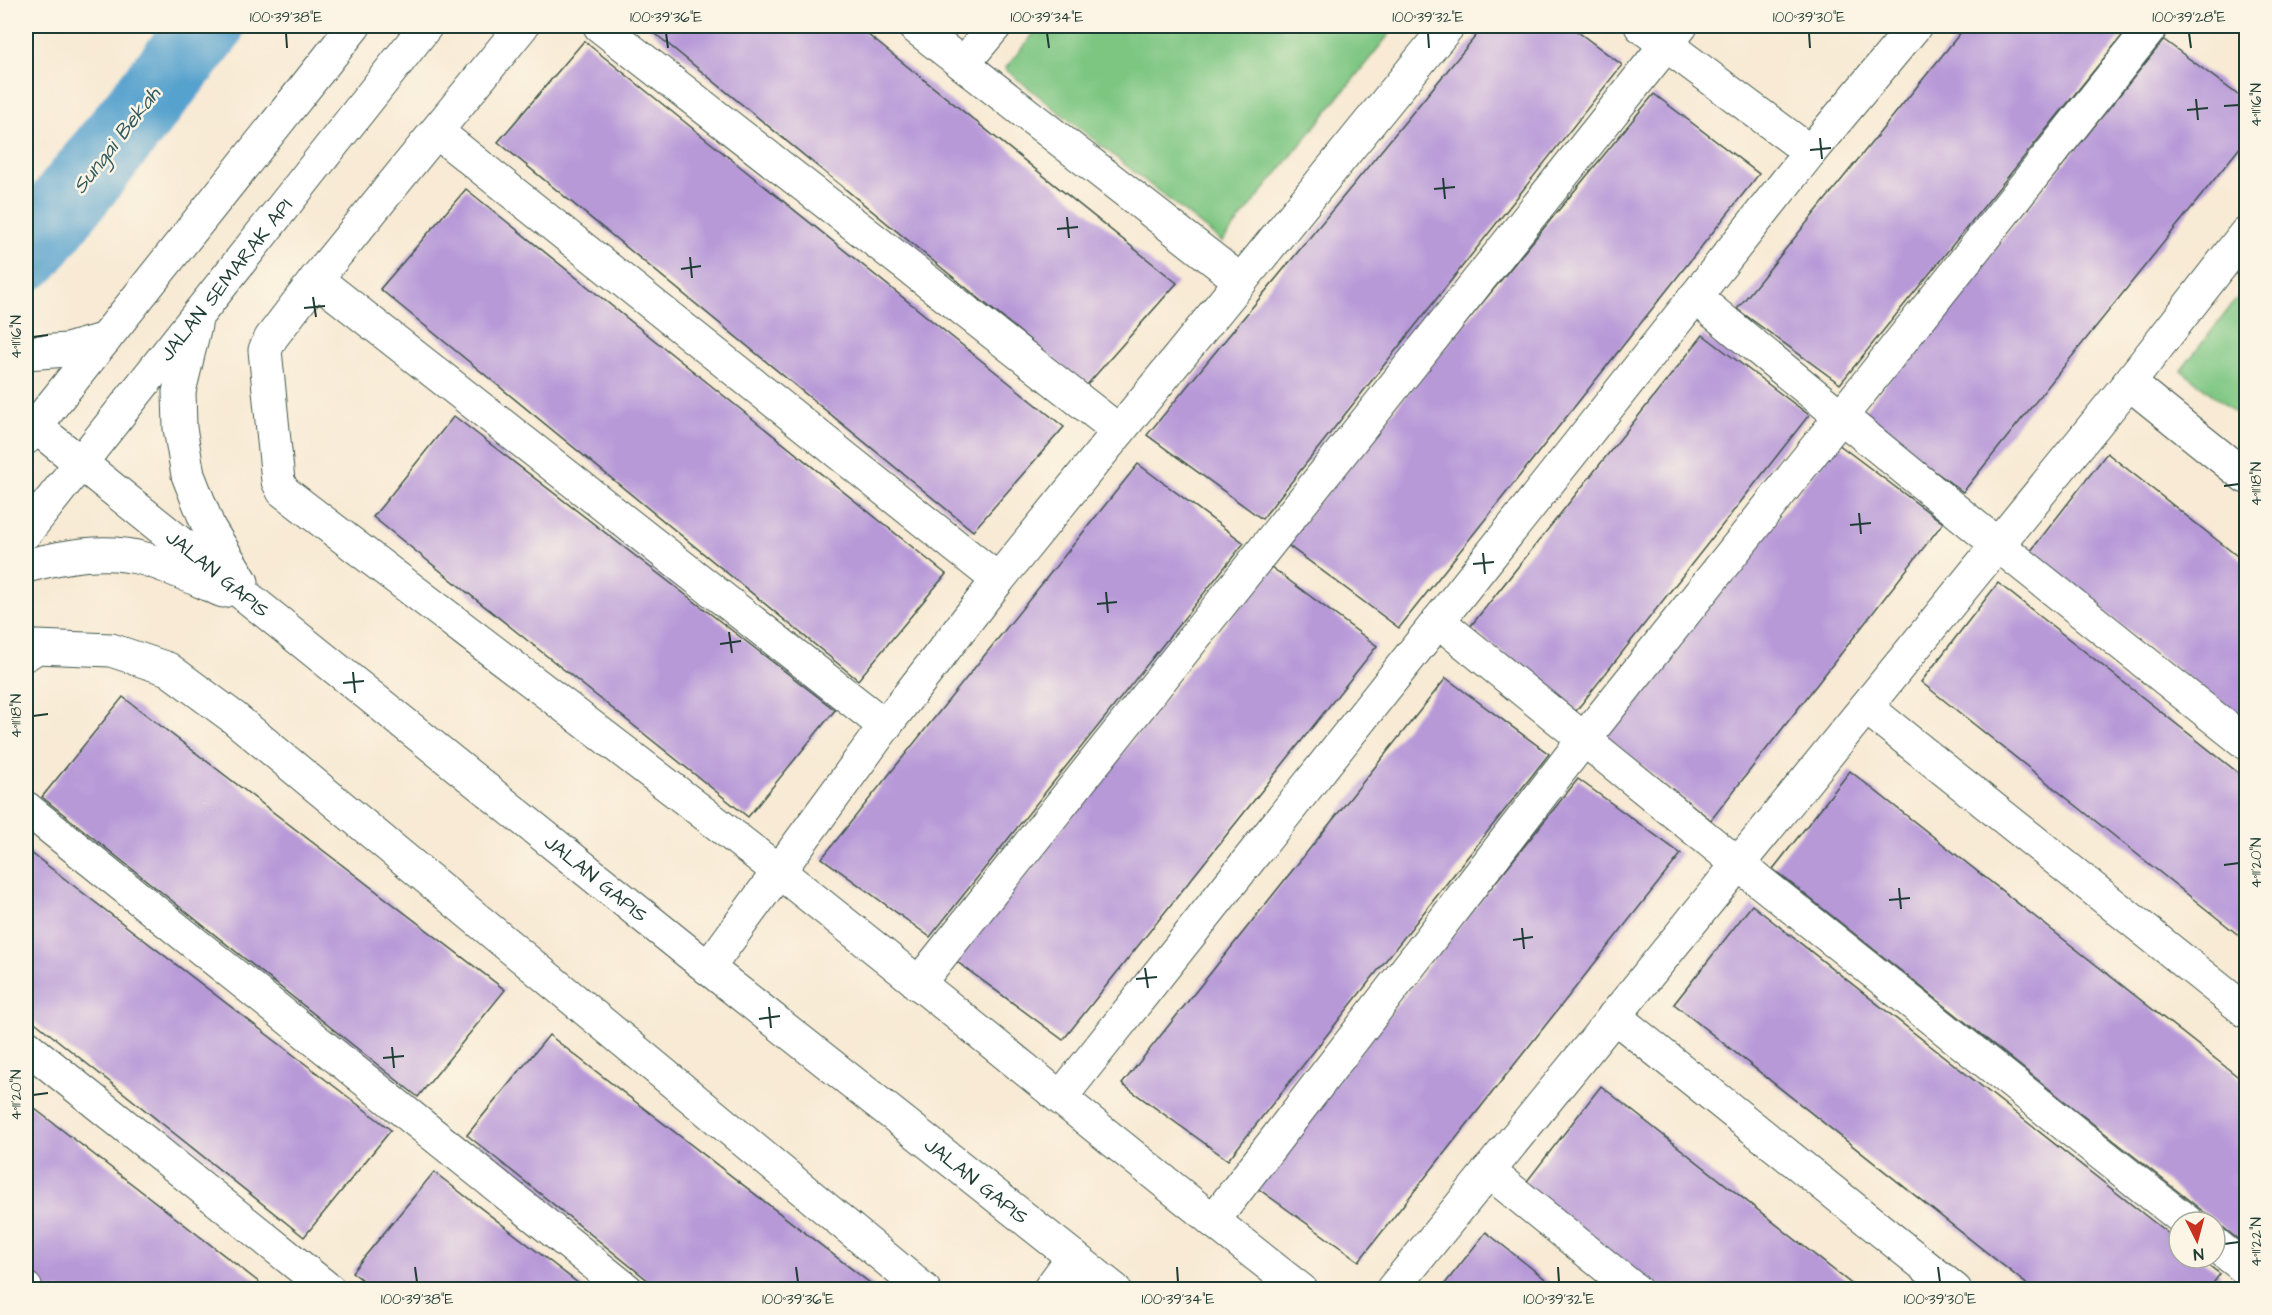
<svg xmlns="http://www.w3.org/2000/svg" width="2272" height="1315" font-family="'Architects Daughter',sans-serif">
	<style>
		.green { fill: #7dc682; stroke: #4e825b; stroke-width: 1.5 }
		.lines { fill: none; stroke-linecap: round; stroke-linejoin: round }
		.river { stroke: #56a2ce; stroke-width: 74 }
		.building { fill: #b799d8 }
		.minor-casing { stroke: #40574c; stroke-width: 35 }
		.minor { stroke: #fff; stroke-width: 33 }
		.ticks { fill: none; stroke: #1f3d34; stroke-width: 2 }
		.labels { text-anchor: middle; stroke-width: 5; stroke-linejoin: round; paint-order: stroke }
		.street-label { font-size: 20px; fill: #1f3d34; stroke: #fcf5e5 }
		.water-label { font-size: 21px; font-style: italic; fill: #305b62; stroke: #fcf5e5 }
		.neatline { fill: none; stroke: #1f3d34; stroke-width: 2 }
		.ticks-label { font-size: 15px; text-anchor: middle; fill: #1f3d34 }
	</style>
	<rect width="100%" height="100%" fill="#fcf5e5"/>
	<filter id="ink" filterUnits="userSpaceOnUse"><feTurbulence type="fractalNoise" baseFrequency=".0167" numOctaves="2"/><feDisplacementMap in="SourceGraphic" scale="12" xChannelSelector="R" yChannelSelector="G"/><feConvolveMatrix kernelMatrix="1 2 1 2 8 2 1 2 1" color-interpolation-filters="sRGB"/></filter>
	<filter id="wash" filterUnits="userSpaceOnUse"><feTurbulence type="fractalNoise" baseFrequency=".008" numOctaves="4" result="noise"/><feDisplacementMap in="SourceGraphic" scale="24" xChannelSelector="R" yChannelSelector="G"/><feGaussianBlur stdDeviation="1.35" result="paint"/><feColorMatrix in="noise" values="0 0 0 0 0 0 0 0 0 0 0 0 0 0 0 0 0 1.4 0 .05"/><feComposite in="paint" operator="in"/></filter>
	<g filter="url(#wash)">
		<rect width="100%" height="100%" fill="#f8ead4"/>
		<path class="green" d="M1040 26H1396L1222 242 1005 69Z
			M2246 287V421L2181 370Z"/>
		<g class="lines">
			<path class="river" d="M26 254 207 26"/>
		</g>
		<g id="blocks">
			<path class="building" d="M646 26H857L1177 283 1086 386Z
				M1484 26H1570L1622 65 1262 519 1147 435Z
				M1966 26H2130L1840 384 1737 309Z
				M2164 40 2246 101V140L1963 492 1860 416Z
				M584 41 1064 427 973 531 498 142Z
				M1654 94 1759 174 1399 628 1285 543Z
				M466 189 946 574 858 680 380 289Z
				M1703 335 1809 415 1576 711 1470 627Z
				M454 416 835 710 748 817 373 517Z
				M1838 444 1943 523 1711 820 1604 735Z
				M2107 453 2246 563V724L2030 552Z
				M1138 464 1244 543 930 937 822 858Z
				M1271 567 1377 646 1063 1040 956 961Z
				M1998 583 2246 779V941L1921 682Z
				M1446 678 1549 754 1228 1160 1122 1084Z
				M123 697 505 990 418 1097 42 797Z
				M1850 771 2246 1083V1230L2239 1240 1773 869Z
				M1578 779 1681 854 1359 1261 1253 1185Z
				M26 849 391 1130 304 1237 26 1015Z
				M1752 905 2179 1242V1258H2199L2220 1274 2208 1290H2034L1674 1004Z
				M549 1035 879 1290H660L467 1135Z
				M1601 1086 1859 1290H1656L1524 1185Z
				M26 1102 260 1283 254 1290H48L26 1272Z
				M434 1172 587 1290H375L352 1272Z
				M1486 1232 1559 1290H1440Z"/>
		</g>
	</g>
	<g filter="url(#ink)">
		<use href="#blocks" fill-opacity="0" stroke="#40574c" stroke-width="1.5"/>
		<g class="lines">
			<defs>
				<g id="minor">
					<path d="M522 26 316 279 271 338 265 350 278 481 283 491C448 618 615 743 778 871 954 1009 1125 1153 1301 1290"/>
					<path d="M600 26 1119 431"/>
					<path d="M914 26 1241 281"/>
					<path d="M1641 26 1810 152"/>
					<path d="M964 63 995 26"/>
					<path d="M437 132 998 580"/>
					<path d="M316 279 885 726"/>
					<path d="M1695 297 1998 545 2246 743"/>
					<path d="M195 325 179 392 180 428 188 475 209 528 242 582"/>
					<path d="M26 353 67 350 105 339"/>
					<path d="M2129 383 2246 477"/>
					<path id="s1" d="M26 419 708 968 1115 1290"/>
					<path d="M26 438 354 26"/>
					<path id="s2" d="M26 532 426 26"/>
					<path d="M26 566C64 556 106 548 145 559 172 567 198 580 223 591"/>
					<path d="M1438 621 1738 864 2187 1222"/>
					<path d="M26 654 37 647 111 650 168 669 233 717 924 1290"/>
					<path d="M1866 707 2246 1011"/>
					<path d="M26 808 627 1290"/>
					<path d="M708 968 885 726 998 580 1448 26"/>
					<path d="M918 984 1681 26"/>
					<path d="M1614 1016 1955 1290"/>
					<path d="M26 1046 329 1290"/>
					<path d="M1061 1097 1810 152 1915 26"/>
					<path d="M1488 1171 1635 1290"/>
					<path d="M1213 1221 1584 739 2152 26"/>
					<path d="M2215 1244 2246 1269"/>
					<path d="M26 1289V1290"/>
					<path d="M1049 1290 1073 1257"/>
					<path d="M1392 1290 2129 383 2246 233"/>
				</g>
			</defs>
			<use href="#minor" class="minor-casing"/>
			<use href="#minor" class="minor"/>
		</g>
	</g>
	<path class="ticks" d="M286 33 287 48M666 33 668 48M1047 33 1049 48M1428 33 1429 48M1809 33 1810 48M2189 33 2191 48M2196 99 2198 120M2224 106 2239 105M2187 110 2208 108M1820 138 1822 159M1810 150 1831 148M1443 178 1445 199M1434 189 1455 187M1067 217 1069 238M1057 229 1078 227M690 257 692 278M681 269 701 266M313 297 316 317M304 308 325 306M33 337 48 335M2224 486 2239 484M1859 513 1861 534M1850 525 1871 523M1483 553 1485 574M1473 564 1494 562M1106 592 1108 613M1097 604 1117 602M729 632 732 653M720 644 741 641M353 672 355 693M343 683 364 681M33 716 48 714M2224 865 2239 863M1899 888 1901 909M1889 900 1910 898M1522 928 1524 949M1513 940 1533 937M1145 968 1148 988M1136 979 1157 977M769 1007 771 1028M759 1019 780 1016M392 1047 394 1068M383 1058 404 1056M33 1095 48 1093M2224 1244 2239 1242M415 1267 417 1282M796 1267 798 1282M1177 1267 1178 1282M1558 1267 1559 1282M1938 1267 1940 1282"/>
	<g class="labels">
		<g class="street-label">
			<text dy="7" stroke="none"><textPath href="#s2" startOffset="322">JALAN SEMARAK API</textPath></text>
			<text dy="7" stroke="none"><textPath href="#s1" startOffset="246">JALAN GAPIS</textPath></text>
			<text dy="7" stroke="none"><textPath href="#s1" startOffset="732">JALAN GAPIS</textPath></text>
			<text dy="7" stroke="none"><textPath href="#s1" startOffset="1218">JALAN GAPIS</textPath></text>
		</g>
		<g class="water-label">
			<text transform="translate(116 140) rotate(-52)" y="7">Sungai Bekah</text>
		</g>
	</g>
	<rect width="2272" height="1315" fill="none" stroke="#fcf5e5" stroke-width="66"/>
	<g transform="translate(2197 1240) rotate(174)"><circle r="28" fill="#fcf5e5" stroke="#a4ab9e" stroke-width="1.5"/>
	<path d="M0-4.5L10 22L0 15L-10 22Z" fill="#c8321e"/>
	<text y="-9" font-size="16" font-weight="bold" text-anchor="middle" fill="#1f3d34">N</text>
	</g>
	<rect x="33" y="33" width="2206" height="1249" class="neatline"/>
	<g class="ticks-label">
		<text x="286" y="22">100°39'38"E</text>
		<text x="666" y="22">100°39'36"E</text>
		<text x="1047" y="22">100°39'34"E</text>
		<text x="1428" y="22">100°39'32"E</text>
		<text x="1809" y="22">100°39'30"E</text>
		<text x="2189" y="22">100°39'28"E</text>
		<text transform="translate(2256 105) rotate(-90)" y="5">4°11'16"N</text>
		<text transform="translate(16 337) rotate(-90)" y="5">4°11'16"N</text>
		<text transform="translate(2256 484) rotate(-90)" y="5">4°11'18"N</text>
		<text transform="translate(16 716) rotate(-90)" y="5">4°11'18"N</text>
		<text transform="translate(2256 863) rotate(-90)" y="5">4°11'20"N</text>
		<text transform="translate(16 1095) rotate(-90)" y="5">4°11'20"N</text>
		<text transform="translate(2256 1242) rotate(-90)" y="5">4°11'22"N</text>
		<text x="417" y="1304">100°39'38"E</text>
		<text x="798" y="1304">100°39'36"E</text>
		<text x="1178" y="1304">100°39'34"E</text>
		<text x="1559" y="1304">100°39'32"E</text>
		<text x="1940" y="1304">100°39'30"E</text>
	</g>
</svg>
